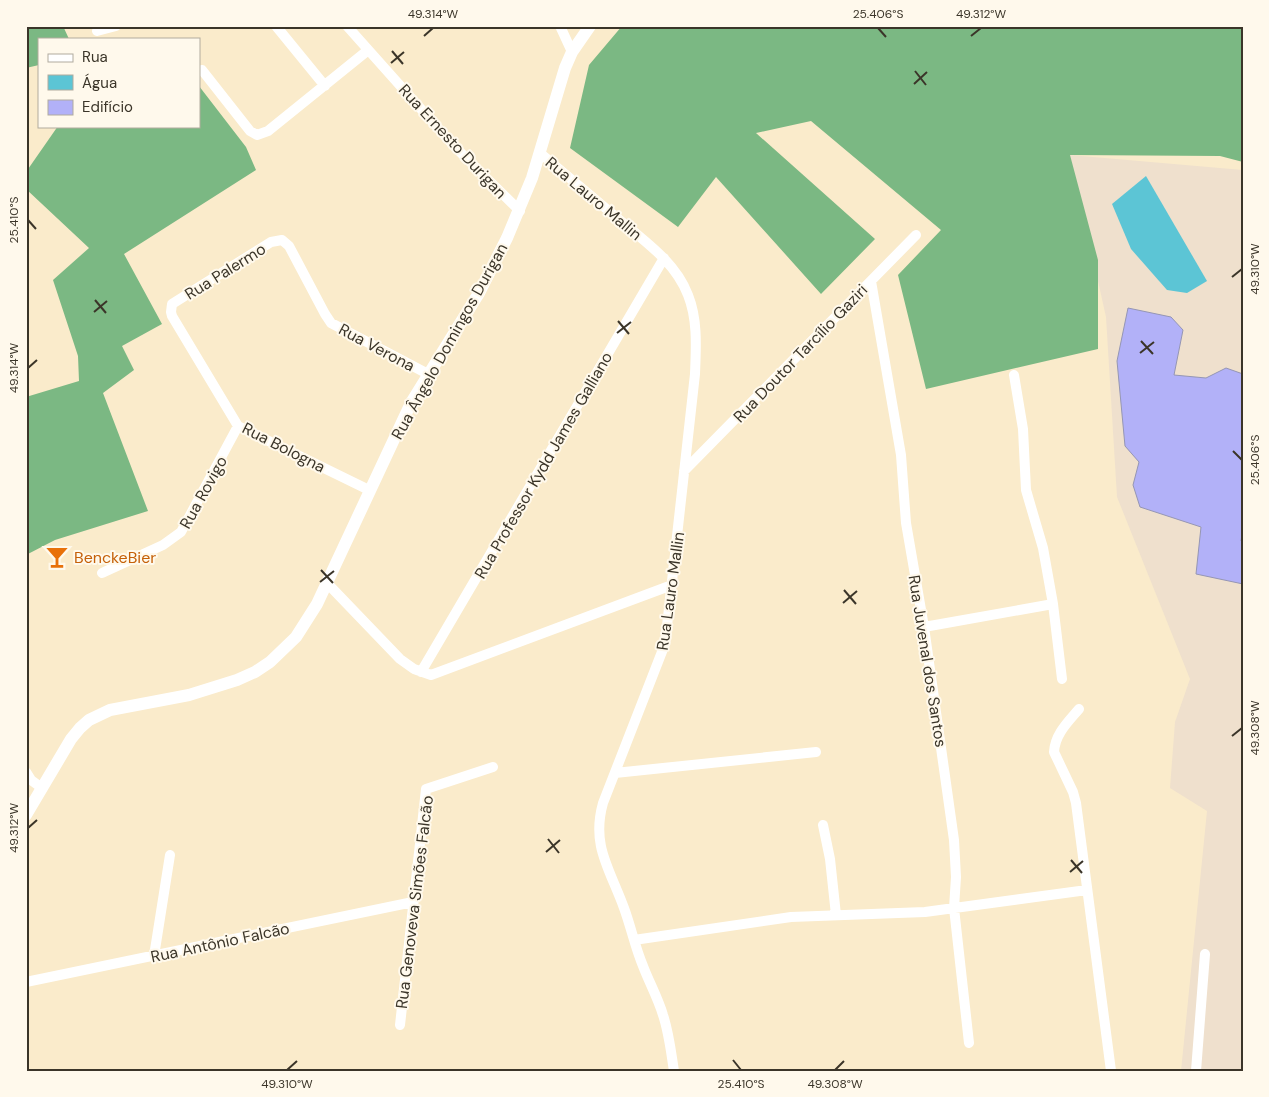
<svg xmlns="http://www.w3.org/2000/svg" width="1269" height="1097" font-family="'DM Sans',sans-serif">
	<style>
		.industrial { fill: #efe0cd }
		.forest { fill: #7bb883 }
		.water { fill: #5cc5d5 }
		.building { fill: #b2b1f8; stroke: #9596b4 }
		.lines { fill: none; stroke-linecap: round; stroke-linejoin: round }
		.minor { stroke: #fff; stroke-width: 10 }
		.tertiary { stroke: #fff; stroke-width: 12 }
		.ticks { fill: none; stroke: #3b3529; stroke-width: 2 }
		.labels { text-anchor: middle; stroke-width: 4; stroke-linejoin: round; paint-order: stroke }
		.street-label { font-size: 16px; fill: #3b3529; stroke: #fff9ec }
		.food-label { font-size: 16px; fill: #c56008; stroke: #fff9ec; text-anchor: start }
		.neatline { fill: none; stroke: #3b3529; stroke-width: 2 }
		.ticks-label { font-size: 12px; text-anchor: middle; fill: #3b3529 }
	</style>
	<rect width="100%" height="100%" fill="#faebcb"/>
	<path class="industrial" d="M1070 155 1243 170V1071H1181L1207 811 1170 788 1175 722 1190 679 1117 497 1106 317Z"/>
	<path class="forest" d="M26 26H63L69 39H39V65L26 68Z
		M622 26H1243V162L1220 156 1070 155 1098 260V349L926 389 898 275 941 230 811 121 756 133 875 239 821 294 716 177 678 227 570 148 589 65Z
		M199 86 246 147 256 170 124 254 162 324 122 346 134 370 103 393 148 511 55 540 26 555V397L79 381 78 356 53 280 89 248 26 189V172L58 126H199Z"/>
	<path class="water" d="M1146 176 1207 281 1187 293 1167 290 1131 249 1112 204Z"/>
	<path class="building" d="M1128 308 1171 317 1183 330 1174 375 1206 378 1226 368 1243 374V529L1241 541H1243V584L1196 574 1201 527 1140 507 1133 485 1139 462 1125 446 1117 361Z"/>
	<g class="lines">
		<path class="minor" d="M276 26 325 86
			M347 26 454 146 520 211
			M560 26 572 52
			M97 31 116 26
			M202 70 250 131 257 135 268 131 367 51
			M540 153C565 174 591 196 616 217 643 240 675 261 688 295 698 320 696 348 695 374L665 644 603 803C591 846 610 869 624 908 631 927 635 947 643 966 649 982 658 998 663 1015 669 1033 671 1052 674 1071
			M871 281 901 455 906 523 924 627 954 840 956 877 954 908 969 1043
			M1014 375 1023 429 1026 490 1043 548 1053 604 1062 679
			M684 471 916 235
			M369 490 238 426 172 316 171 312 172 304 271 242 282 240 289 246 325 314 331 323 428 374
			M102 573 163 545 181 532 238 426
			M327 583 400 659 414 669 431 675 672 585
			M924 627 1053 604
			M421 672 664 258
			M1079 709C1068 722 1055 734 1054 752L1073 792 1076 803 1111 1071
			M26 772 31 780 42 788
			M615 773 816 752
			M823 825 830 859 836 915
			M634 940 791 917 925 912 1087 890
			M154 956 170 855
			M26 982 413 902
			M400 1025 426 789 493 767
			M1196 1071 1205 954"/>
		<path class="tertiary" d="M26 815 71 739 80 728 89 720 110 710 189 695 237 680 255 672 270 662 296 637 317 604 411 403 479 293 507 238 532 178 565 68 572 52 590 26"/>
	</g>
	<path class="ticks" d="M878 28 886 37M424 36 433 28M971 36 981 28M392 51 403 64M391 63 404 52M915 71 926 85M914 84 927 72M28 220 36 229M1232 277 1242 269M95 300 106 313M94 312 107 301M618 321 629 334M617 333 631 322M1141 341 1153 354M1140 353 1154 342M28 368 37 360M1233 451 1242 460M321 570 333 583M320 582 334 571M844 590 856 604M843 603 857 591M1232 736 1242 728M28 828 37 820M548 839 559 853M546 852 560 840M1071 860 1082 873M1070 872 1083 861M733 1060 741 1070M287 1070 297 1061M835 1070 844 1061"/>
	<defs>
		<symbol id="bar-bare" viewBox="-9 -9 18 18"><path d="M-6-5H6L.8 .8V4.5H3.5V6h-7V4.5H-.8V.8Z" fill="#e8710a" stroke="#fff9ec" stroke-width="2.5" paint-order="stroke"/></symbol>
	</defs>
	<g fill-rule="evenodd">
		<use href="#bar-bare" x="41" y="541" width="32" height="32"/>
	</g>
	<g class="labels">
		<g class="street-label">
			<text transform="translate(453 141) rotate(47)" y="6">Rua Ernesto Durigan</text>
			<text transform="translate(594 198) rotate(40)" y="6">Rua Lauro Mallin</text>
			<text transform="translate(225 271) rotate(-32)" y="6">Rua Palermo</text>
			<text transform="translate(449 341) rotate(-61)" y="6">Rua Ângelo Domingos Durigan</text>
			<text transform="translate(377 347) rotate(28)" y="6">Rua Verona</text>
			<text transform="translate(800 353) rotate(-46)" y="6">Rua Doutor Tarcílio Gaziri</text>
			<text transform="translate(284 447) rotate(27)" y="6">Rua Bologna</text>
			<text transform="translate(543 465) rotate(-60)" y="6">Rua Professor Kydd James Galliano</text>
			<text transform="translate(203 492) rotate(-61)" y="6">Rua Rovigo</text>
			<text transform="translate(670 591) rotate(-82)" y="6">Rua Lauro Mallin</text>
			<text transform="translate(928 661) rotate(81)" y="6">Rua Juvenal dos Santos</text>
			<text transform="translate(414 902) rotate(-83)" y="6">Rua Genoveva Simões Falcão</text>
			<text transform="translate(220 942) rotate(-12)" y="6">Rua Antônio Falcão</text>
		</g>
		<g class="food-label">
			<text x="74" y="563">BenckeBier</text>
		</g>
	</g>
	<rect width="1269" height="1097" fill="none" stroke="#fff9ec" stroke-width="55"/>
	<rect x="38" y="38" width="162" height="90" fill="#fff9ec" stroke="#b1ab9e"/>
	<rect x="48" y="54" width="25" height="8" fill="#ffffff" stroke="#b1ab9e"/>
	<text x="82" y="62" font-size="15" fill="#3b3529">Rua</text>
	<rect x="48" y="75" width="25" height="15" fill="#5cc5d5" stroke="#b1ab9e"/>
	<text x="82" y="88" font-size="15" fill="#3b3529">Água</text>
	<rect x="48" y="100" width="25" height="15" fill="#b2b1f8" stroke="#b1ab9e"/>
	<text x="82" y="112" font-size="15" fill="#3b3529">Edifício</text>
	<rect x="28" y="28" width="1214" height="1042" class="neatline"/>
	<g class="ticks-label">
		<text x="433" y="18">49.314°W</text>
		<text x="878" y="18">25.406°S</text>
		<text x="981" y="18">49.312°W</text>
		<text transform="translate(14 220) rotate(-90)" y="4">25.410°S</text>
		<text transform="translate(1255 269) rotate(-90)" y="4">49.310°W</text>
		<text transform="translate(14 368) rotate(-90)" y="4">49.314°W</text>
		<text transform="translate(1255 460) rotate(-90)" y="4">25.406°S</text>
		<text transform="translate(1255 728) rotate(-90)" y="4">49.308°W</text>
		<text transform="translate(14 828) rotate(-90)" y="4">49.312°W</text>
		<text x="287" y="1088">49.310°W</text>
		<text x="741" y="1088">25.410°S</text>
		<text x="835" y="1088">49.308°W</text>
	</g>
</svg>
